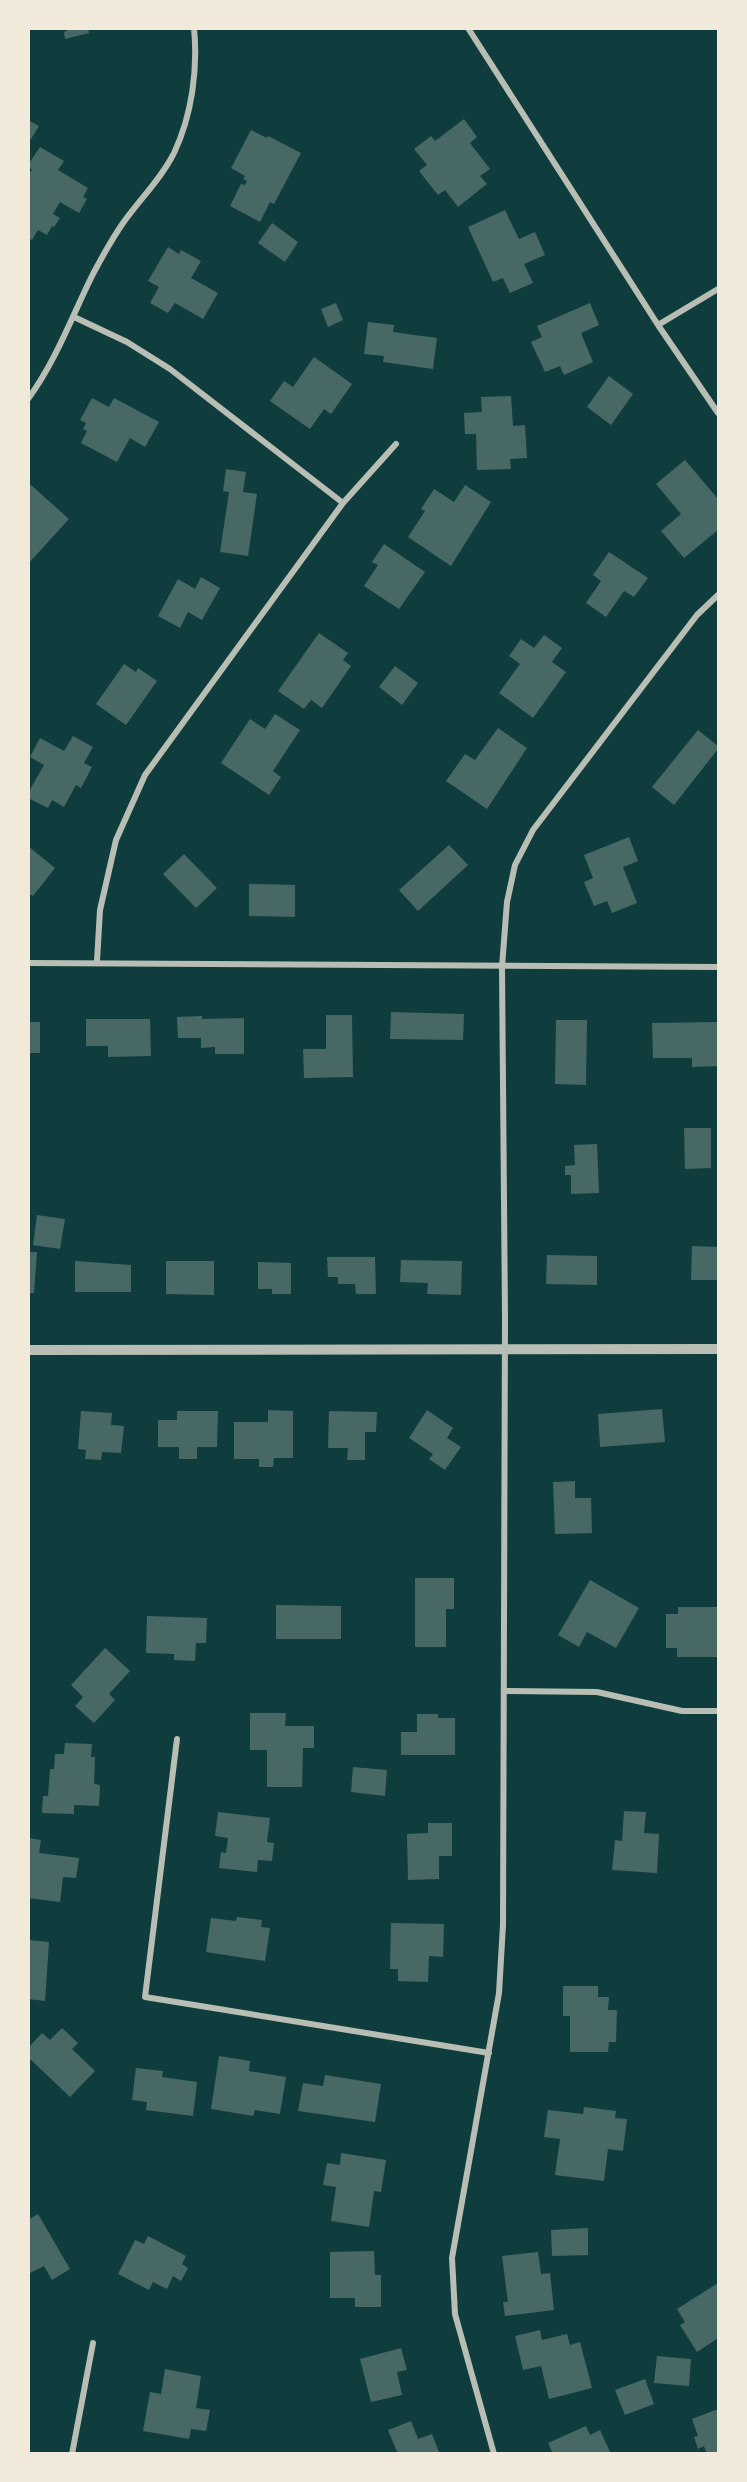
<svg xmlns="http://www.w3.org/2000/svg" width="747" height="2482" font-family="'Source Serif 4',serif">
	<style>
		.building { fill: #486865 }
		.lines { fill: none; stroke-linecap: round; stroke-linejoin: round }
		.minor { stroke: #b8beb3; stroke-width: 6 }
		.tertiary { stroke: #b8beb3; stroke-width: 10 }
	</style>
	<rect width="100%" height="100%" fill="#0f3d3e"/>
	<path class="building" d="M66 28H88L89 33 65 39 64 32 67 31Z
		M464 119 477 137 470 143 490 169 480 176 487 184 458 207 445 190 438 195 419 171 427 165 414 149 431 136 435 141Z
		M28 120 39 126 31 139 28 138Z
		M251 130 267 138 268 136 301 153 274 204 270 202 260 222 230 206 241 184 245 185 247 181 243 179 245 176 231 168Z
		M40 147 64 161 58 170 88 188 83 197 87 199 79 213 60 202 53 214 60 218 54 227 52 226 47 235 38 230 32 240 28 238V175L32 170 28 165Z
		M505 210 519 239 535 232 545 255 524 264 533 283 510 293 503 278 493 282 468 227Z
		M272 223 298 242 285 262 258 243Z
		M168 247 179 254 181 250 201 261 191 278 218 293 203 319 175 303 168 313 150 303 159 287 148 281Z
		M336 303 343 320 328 327 321 309Z
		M590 303 599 325 581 333 593 362 564 375 560 366 545 372 531 342 542 337 537 326Z
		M368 322 394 325 393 332 437 338 433 369 383 362 384 356 364 354Z
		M314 357 352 384 331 414 324 409 310 429 270 401 284 381 293 387Z
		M609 376 633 394 611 425 587 407Z
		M511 396 513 426 525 425 527 458 510 459 511 469 477 470 476 434H465L464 413 482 412 481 397Z
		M92 398 109 407 114 398 159 422 145 447 130 438 117 462 81 443 87 431 83 429 86 423 80 420Z
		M685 460 718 499V530L684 558 661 531 681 514 656 484Z
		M226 469 246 472 243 492 257 494 248 556 220 552 229 492 223 491Z
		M31 485 69 519 28 564V488Z
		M465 485 491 502 451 566 408 537 425 511 421 509 434 489 454 502Z
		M384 544 425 572 399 609 364 586 378 565 372 562Z
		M609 552 648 578 634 597 624 591 606 617 586 603 601 581 593 575Z
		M201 577 220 588 202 620 188 612 180 628 158 616 178 579 195 589Z
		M319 633 348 653 343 660 351 666 322 708 311 700 304 709 278 691Z
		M544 635 562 648 552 662 566 672 533 718 499 693 520 664 509 656 521 639 534 648Z
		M124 664 136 672 138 668 157 681 126 725 96 704Z
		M395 666 418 683 402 705 379 687Z
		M275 714 300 730 273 771 281 777 269 795 221 763 250 719 265 729Z
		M498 728 527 748 487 809 446 781 465 754 475 760Z
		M698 730 718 746V749L674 805 652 787Z
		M73 736 93 747 84 763 92 767 81 788 76 785 64 807 52 800 48 808 28 798V793L44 765 30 757 40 738 64 751Z
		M629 837 638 861 623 867 637 903 612 913 607 901 594 906 584 882 593 878 584 855Z
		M449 845 468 865 418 911 399 890Z
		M28 846 55 868 33 896 28 893Z
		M184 854 217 888 196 908 163 874Z
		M249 884 295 885V917L249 916Z
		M391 1012 464 1014 463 1040 390 1039Z
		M326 1015H352L353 1077 304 1078 303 1049H326Z
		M202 1016V1019L244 1018V1054H215V1047L201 1048V1038H178L177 1017Z
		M86 1019H150L151 1056 108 1057V1046H86Z
		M556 1020H587L586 1085 555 1084Z
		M28 1022H40V1053H28Z
		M718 1022V1066L692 1067V1058H653L652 1023Z
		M684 1128H711V1168L685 1169Z
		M597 1144 599 1193 571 1194V1175H565V1166L575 1165 574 1145Z
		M37 1215 65 1219 60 1249 33 1245Z
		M692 1246 718 1247V1280H691Z
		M28 1252H37L34 1293H28Z
		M547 1255 597 1256V1285L546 1284Z
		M327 1257H375L376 1294H356L355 1284H338V1277H328Z
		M401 1260 462 1261 461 1295 427 1294 428 1283 400 1282Z
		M75 1261 131 1265V1292H75Z
		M166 1261H214V1295L166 1294Z
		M258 1262 291 1263V1294H272V1289H258Z
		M662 1409 665 1442 600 1447 598 1414Z
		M268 1410 293 1411V1458H274L273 1467H259V1459H234V1422H268Z
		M427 1410 453 1428 447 1438 461 1447 445 1470 429 1459 433 1454 409 1438Z
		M81 1411 112 1413 111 1425 124 1426 121 1453 102 1452 101 1460 85 1459 86 1450 78 1449Z
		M177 1411H218L217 1447H197V1459H179V1447H158V1420H177Z
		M329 1411 377 1412 376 1432H365V1460H347L348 1448H328Z
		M575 1481V1498H591L592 1533 555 1534 553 1482Z
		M415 1578H454V1609H446V1647H415Z
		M590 1580 639 1608 616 1648 587 1632 579 1647 558 1635Z
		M276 1605 341 1606V1639H276Z
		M678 1607H718V1657H677V1648H666V1614H678Z
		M147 1616 207 1618 206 1643H196L195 1661 174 1660V1654L146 1653Z
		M105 1648 130 1671 109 1694 115 1700 94 1723 75 1706 83 1697 71 1685Z
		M250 1713H286L285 1726H314V1748H303L302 1787H267V1750H250Z
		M417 1714H438V1718H455V1755H401V1732H417Z
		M65 1743 92 1744 91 1757H95L94 1784 100 1785 99 1806 74 1805V1814L42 1813 43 1796H48L50 1769H54L55 1754H64Z
		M353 1767 387 1770 385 1796 351 1792Z
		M624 1811 646 1812 644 1833 659 1834 657 1873 612 1870 615 1840 622 1841Z
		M218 1812 270 1818 267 1842 274 1843 272 1861 258 1860 257 1872 219 1868 221 1852 226 1853 228 1838 215 1836Z
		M428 1823H452V1856H439V1879L408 1880 407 1834 428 1833Z
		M28 1838 41 1840 39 1853 79 1858 76 1878 63 1877 60 1902 28 1898Z
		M237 1917 262 1920 261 1927 270 1928 265 1961 206 1952 211 1918 236 1921Z
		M391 1923 444 1924 443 1957 429 1956 428 1982 398 1981V1969H390Z
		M28 1940 49 1942 45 2001 28 1999Z
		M563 1986H598V1997H609L608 2010H617L616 2042H609L608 2052H570V2016H563Z
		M62 2028 78 2043 72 2049 95 2071 70 2097 28 2057V2048L42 2033 50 2040Z
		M219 2056 250 2061 249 2071 286 2077 280 2114 255 2110 253 2116 211 2109Z
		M136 2068 163 2071 162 2077 197 2082 193 2116 146 2110 147 2102 132 2100Z
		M325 2075 381 2084 375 2122 298 2111 303 2083 323 2086Z
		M584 2107 616 2111 615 2118 627 2119 623 2151 608 2149 604 2181 555 2175 560 2139 544 2137 548 2110 583 2114Z
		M341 2153 386 2160 381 2192 374 2191 369 2227 331 2221 336 2187 323 2185 327 2163 340 2165Z
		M38 2214 70 2269 52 2280 44 2266 28 2274V2220Z
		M588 2228V2255L552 2256 551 2230Z
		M148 2236 186 2256 182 2264 188 2268 181 2281 173 2276 167 2289 153 2282 149 2290 118 2274 135 2240 144 2244Z
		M374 2251 375 2275H381V2307H355V2298H330V2252Z
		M538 2252 541 2274 550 2273 554 2310 505 2316 503 2302H508L502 2256Z
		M718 2283V2338L697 2352 680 2325 685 2322 677 2309Z
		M540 2330 542 2340 567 2334 570 2345 580 2342 592 2388 549 2399 541 2366 523 2370 515 2336Z
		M401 2348 407 2370 397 2372 402 2395 371 2402 360 2359Z
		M657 2356 691 2359 689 2386 654 2383Z
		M165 2369 201 2376 196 2408 210 2410 206 2431 191 2429 189 2439 143 2431 150 2392 161 2394Z
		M645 2379 654 2404 625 2415 615 2390Z
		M718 2409V2454H707L704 2446 698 2449 694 2437 698 2436 692 2419Z
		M411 2421 418 2439 432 2434 439 2452 398 2454 388 2430Z
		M586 2426 590 2435 600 2430 611 2454H553L548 2443Z"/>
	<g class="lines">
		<path class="minor" d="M468 28 658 325 718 413
			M74 317 127 342 170 369 343 503
			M658 325 718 289
			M28 399C56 361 72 316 93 274 102 257 112 239 123 223 140 199 161 179 174 153 192 115 198 69 194 28
			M97 961 100 910 116 840 145 775 343 503 396 444
			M28 963 718 967
			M504 1691 597 1692 682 1711H718
			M177 1739 145 1997 489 2053
			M72 2454 93 2343
			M494 2454 455 2314 452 2258 499 1993 503 1925 505 1318 502 967 507 902 515 865 533 830 697 615 718 595"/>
		<path class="tertiary" d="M28 1350 718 1349"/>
	</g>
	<rect width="747" height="2482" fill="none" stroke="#f1e9da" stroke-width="60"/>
</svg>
